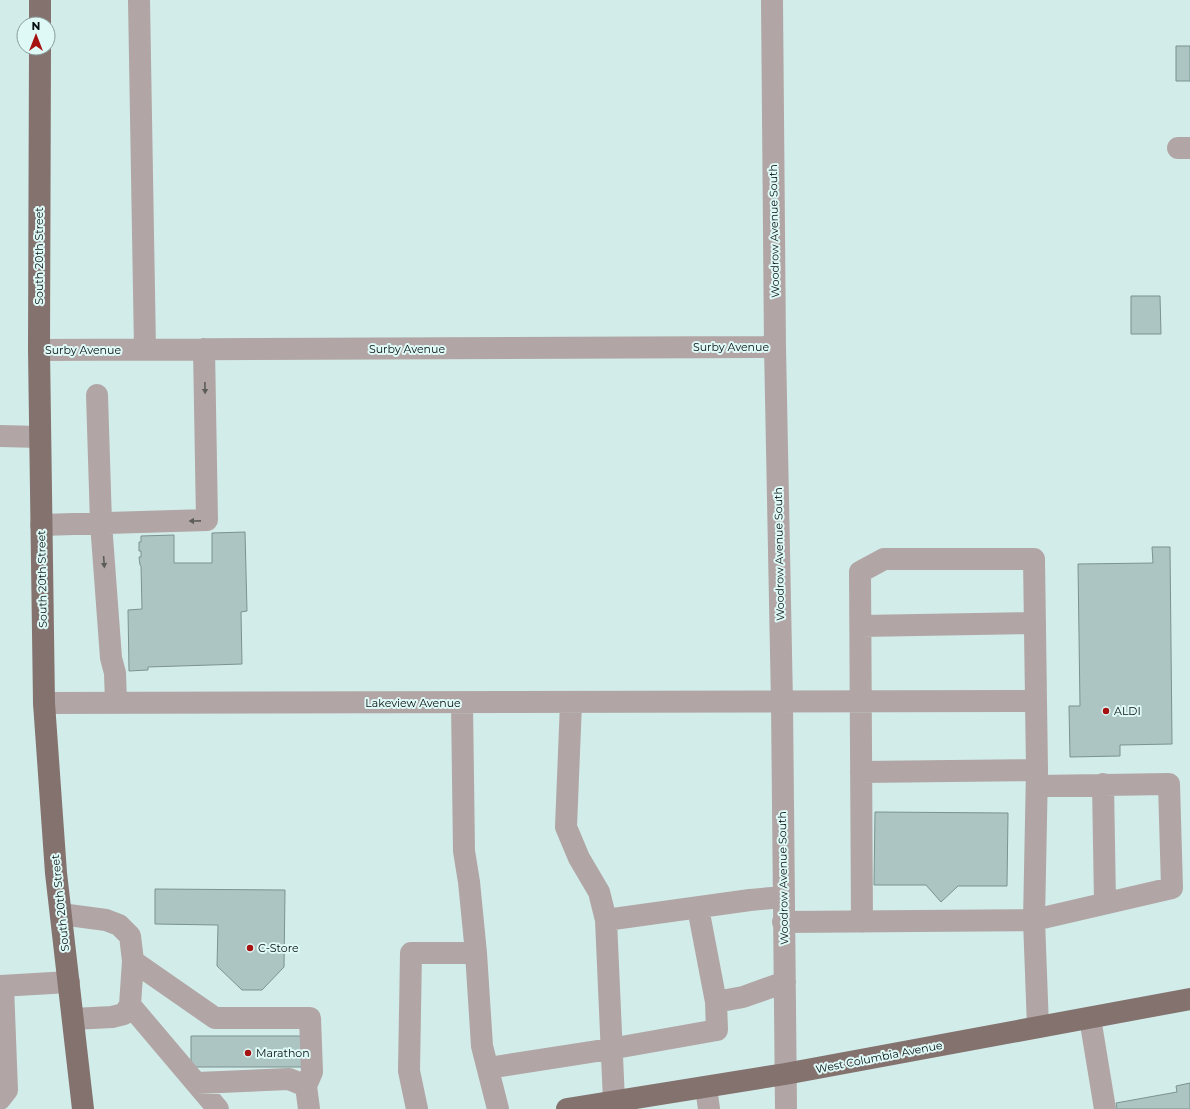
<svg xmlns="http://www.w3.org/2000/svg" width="1190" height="1109" font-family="Montserrat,sans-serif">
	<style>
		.building { fill: #acc5c3; stroke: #7b9290 }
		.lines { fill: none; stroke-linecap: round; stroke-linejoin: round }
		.minor { stroke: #b1a6a5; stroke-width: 22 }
		.major { stroke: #84726f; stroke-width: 22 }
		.oneway { fill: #5c5c5b }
		.poi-dot { fill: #a61111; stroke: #dff9f7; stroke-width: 1.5 }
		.labels { text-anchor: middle; stroke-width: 4; stroke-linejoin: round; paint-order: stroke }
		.street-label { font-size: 11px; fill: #081111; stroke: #dff9f7 }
		.poi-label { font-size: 11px; fill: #081111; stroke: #dff9f7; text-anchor: start }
	</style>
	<rect width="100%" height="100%" fill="#d2ecea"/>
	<path class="building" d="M1176 46H1190V81H1176Z
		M1131 296H1160L1161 334H1131Z
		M245 532 247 611 241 612 242 664 148 667V670L129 671 128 610 142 609 141 566 140 565 139 557H141V551H139V542H141V536L174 535V563H212V533Z
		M1152 547H1170L1172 744 1120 745V756L1070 757 1069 706H1080L1078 564 1153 563Z
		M875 812 1008 813 1007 886H958L941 902 926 885H874Z
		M155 889 285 890 284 967 262 990H242L217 966 218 925 155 924Z
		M191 1036H307V1067H191Z
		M1190 1083V1109H1117L1116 1103 1177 1092 1176 1086Z"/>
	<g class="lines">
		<path class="minor" d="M139 0 145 349
			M772 0 775 347 782 703 786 1109
			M1178 148H1190
			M39 350 775 347
			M97 395 101 523 111 658 115 673 116 703
			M0 436 40 437
			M41 525 207 520 204 349
			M861 626 1035 623
			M44 703 1036 701
			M462 703 464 851 469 882 476 953
			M571 703 566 827 579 858 599 892 606 920 614 1101
			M861 772 1037 770
			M1103 784 1105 903
			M698 908 716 1002
			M61 914 106 920 119 925 130 936 133 961 130 1005 124 1014 112 1017 73 1019
			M606 920 750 900 783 897
			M783 922 1034 920 1172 888 1169 784 1037 786
			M862 922 860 572 884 559H1034L1037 770 1034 920 1038 1027
			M133 961 215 1018H310L312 1072 306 1086
			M0 986 69 982
			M130 1005 218 1109
			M1090 1018 1105 1109
			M488 1068 610 1049 717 1030 716 1002 743 997 785 982
			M197 1083 289 1079 306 1086 309 1109
			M706 1087 709 1109
			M0 1099 7 1090 3 986
			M417 1109 409 1071 411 953H476L482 1046 498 1109"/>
		<path class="major" d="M40 24V0
			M40 48 39 350 44 703 56 873 83 1109
			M567 1109 785 1074 1190 999"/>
	</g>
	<defs><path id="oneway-solid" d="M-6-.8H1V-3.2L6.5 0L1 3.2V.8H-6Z"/></defs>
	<g class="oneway">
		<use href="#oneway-solid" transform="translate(205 388) rotate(89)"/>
		<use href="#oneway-solid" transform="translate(195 521) rotate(179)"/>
		<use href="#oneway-solid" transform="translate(104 562) rotate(86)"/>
	</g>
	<g class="poi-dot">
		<circle cx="1106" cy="711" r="4"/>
		<circle cx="250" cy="948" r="4"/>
		<circle cx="248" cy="1053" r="4"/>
	</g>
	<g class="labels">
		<g class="street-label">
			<text transform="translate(774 231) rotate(-91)" y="4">Woodrow Avenue South</text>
			<text transform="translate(39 256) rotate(-90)" y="4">South 20th Street</text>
			<text x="731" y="351">Surby Avenue</text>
			<text x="407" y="353">Surby Avenue</text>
			<text x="83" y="354">Surby Avenue</text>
			<text transform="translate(779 554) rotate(-91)" y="4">Woodrow Avenue South</text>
			<text transform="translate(42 579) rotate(-91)" y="4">South 20th Street</text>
			<text x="413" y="707">Lakeview Avenue</text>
			<text transform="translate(783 878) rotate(-91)" y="4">Woodrow Avenue South</text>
			<text transform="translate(60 903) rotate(-96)" y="4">South 20th Street</text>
			<text transform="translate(879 1057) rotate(-11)" y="4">West Columbia Avenue</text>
		</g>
		<g class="poi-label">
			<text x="1114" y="715">ALDI</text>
			<text x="258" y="952">C-Store</text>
			<text x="256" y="1057">Marathon</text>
		</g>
	</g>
	<g transform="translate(36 36)"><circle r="19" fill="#dff9f7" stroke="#899c9b"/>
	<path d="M0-3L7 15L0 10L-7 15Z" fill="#a61111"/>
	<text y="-6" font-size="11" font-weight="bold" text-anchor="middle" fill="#081111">N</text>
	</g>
</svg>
